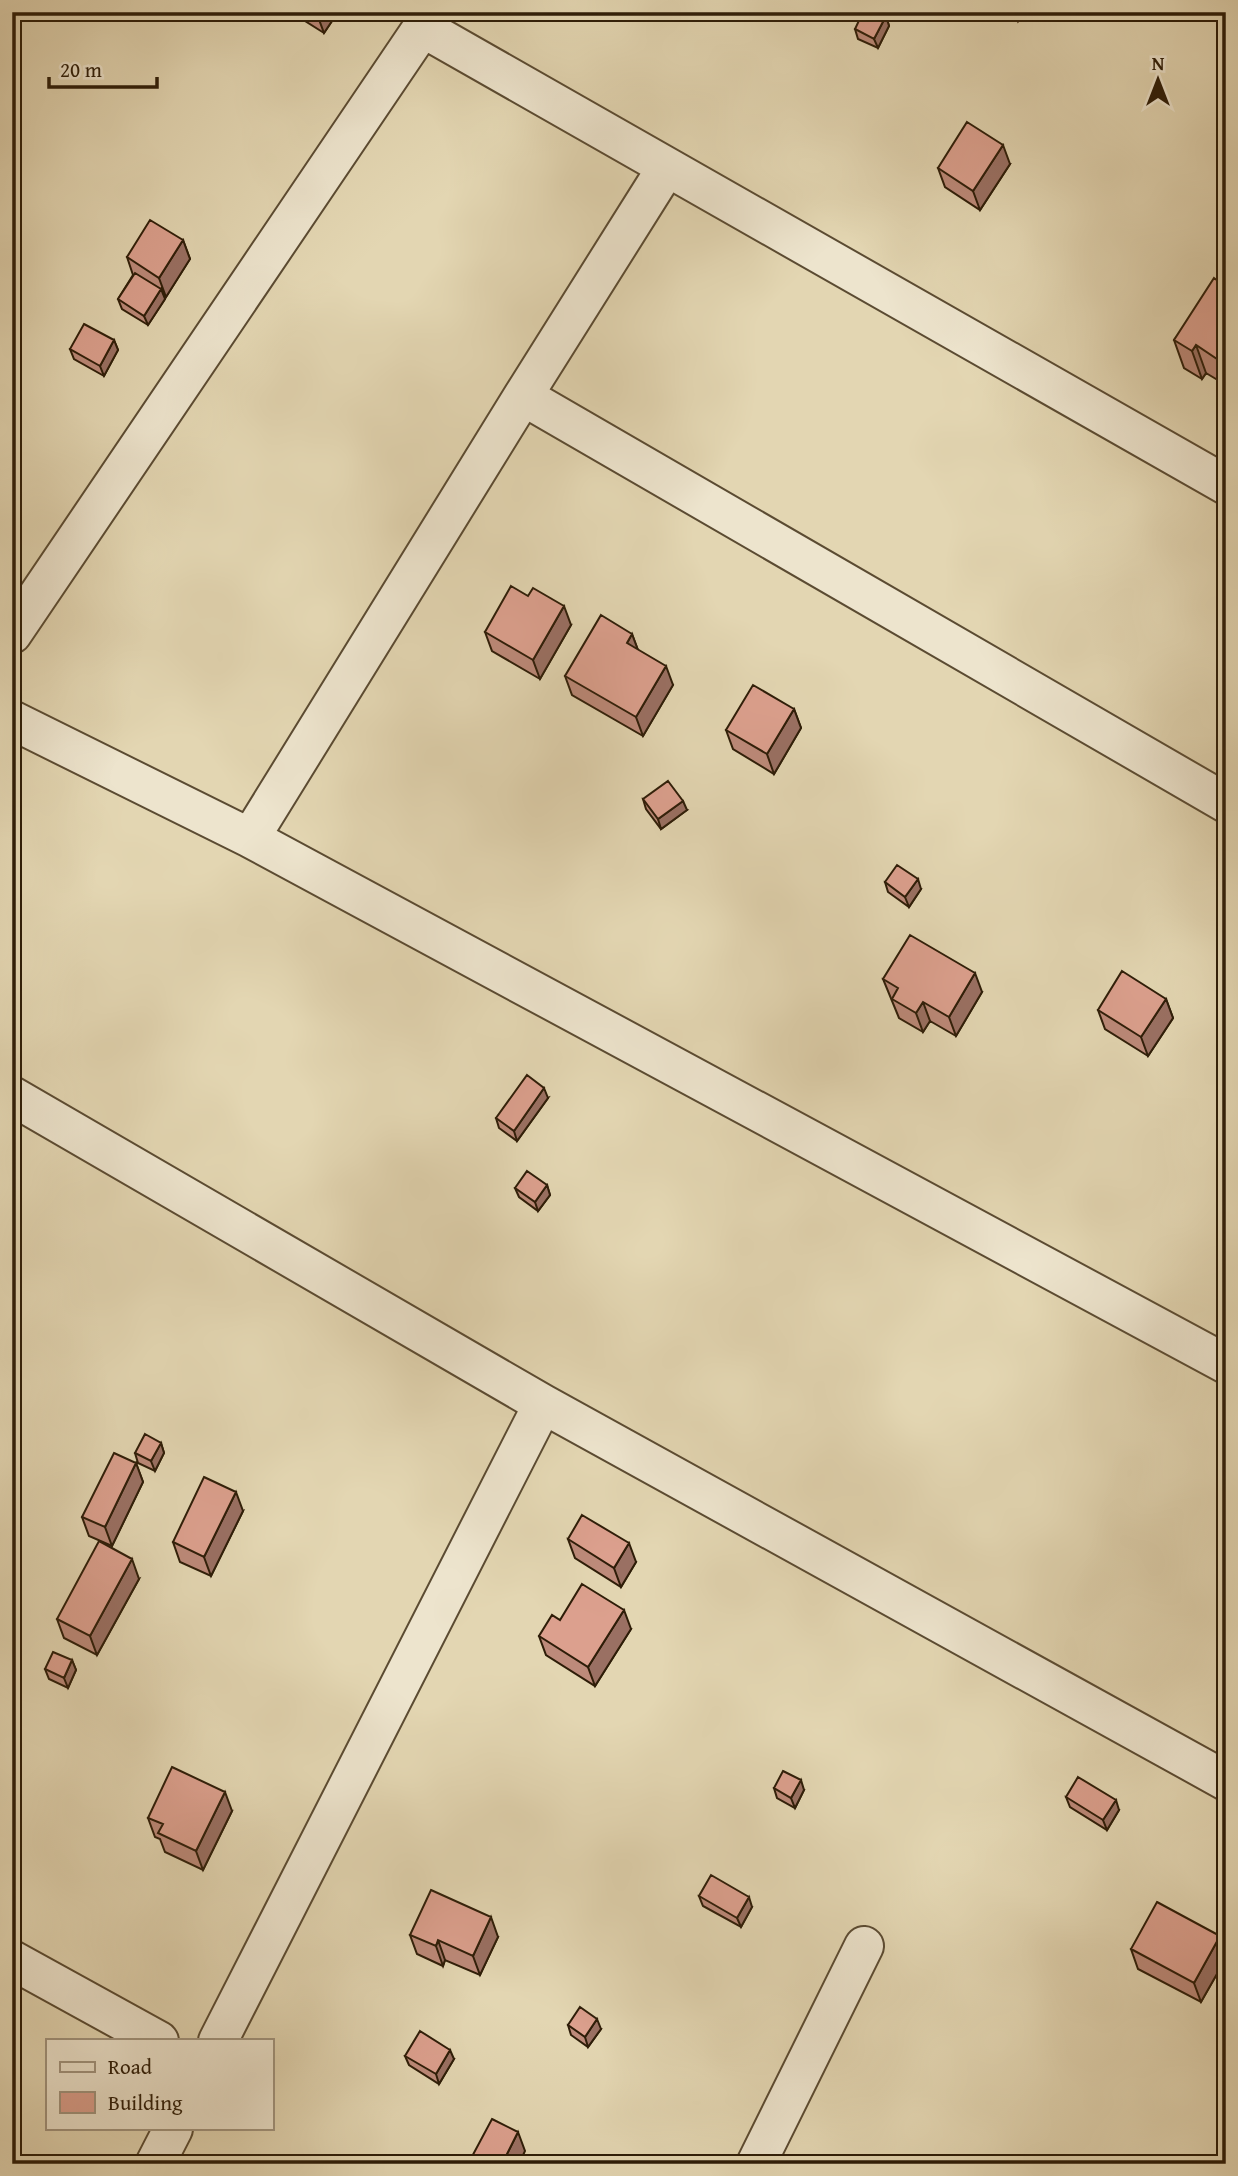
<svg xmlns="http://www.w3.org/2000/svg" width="1238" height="2176" font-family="'Gentium Book Plus',serif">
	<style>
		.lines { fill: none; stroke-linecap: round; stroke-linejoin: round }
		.minor-casing { stroke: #5b4b32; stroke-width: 42 }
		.minor { stroke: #ede4cd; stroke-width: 38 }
		.wall { fill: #bd8a7a; stroke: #2e1d08; stroke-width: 2 }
		.shaded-wall { fill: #9a7063; stroke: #2e1d08; stroke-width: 2 }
		.building { fill: #dca08e; stroke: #2e1d08; stroke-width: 2 }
	</style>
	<rect width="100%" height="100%" fill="#e3d6b2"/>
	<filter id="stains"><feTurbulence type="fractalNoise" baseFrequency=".00286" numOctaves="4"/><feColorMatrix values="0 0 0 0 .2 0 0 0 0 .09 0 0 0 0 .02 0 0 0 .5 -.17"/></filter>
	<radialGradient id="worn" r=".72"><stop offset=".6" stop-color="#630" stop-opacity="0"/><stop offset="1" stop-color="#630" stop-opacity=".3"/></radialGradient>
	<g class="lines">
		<defs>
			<path id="minor" d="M423 28 1226 485
				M523 396 1226 803
				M12 634 433 12
				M12 720 250 838 1226 1364
				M250 838 523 396 667 167
				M12 1096 543 1404 1226 1781
				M12 1960 159 2041
				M218 2041 543 1404
				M155 2164 173 2129
				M756 2164 864 1946"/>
		</defs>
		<use href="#minor" class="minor-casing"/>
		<use href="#minor" class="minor"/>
	</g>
	<path class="wall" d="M299 12H338L324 33 302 19Z
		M1003 12H1023L1018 21Z
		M886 16 889 26 878 48 858 39 855 29Z
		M1010 164 980 210 945 187 938 168Z
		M183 240 190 259 166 297 164 295 165 299 148 325 122 309 118 299 133 275 127 257Z
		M1226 278V385L1206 373 1202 379 1184 368 1174 340Z
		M114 340 118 350 104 376 74 359 70 349Z
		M571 625 540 679 492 651 485 632Z
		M632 634 638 650 673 685 643 736 572 695 565 676Z
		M794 709 801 728 774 774 733 749 726 730Z
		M643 799 687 810 661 829 646 809Z
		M885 882 921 889 909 907 888 892Z
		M883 979 982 992 956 1036 930 1021 923 1032 899 1018Z
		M1166 999 1173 1018 1148 1056 1105 1029 1098 1010Z
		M548 1098 517 1141 499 1128 496 1118Z
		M547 1185 550 1195 538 1211 519 1197 515 1188Z
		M161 1443 164 1453 155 1471 138 1463 135 1453Z
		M136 1463 143 1482 112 1546 89 1536 82 1517Z
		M243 1511 211 1576 180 1562 173 1542Z
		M568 1539 636 1562 621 1587 575 1558Z
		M139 1579 97 1655 64 1638 57 1619Z
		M560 1620 631 1629 595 1686 546 1655 539 1636Z
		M72 1660 76 1670 68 1688 49 1679 45 1669Z
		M774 1788 804 1790 795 1808 777 1798Z
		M1066 1797 1119 1810 1107 1830 1070 1807Z
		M232 1811 203 1870 165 1852 160 1839 155 1837 148 1818Z
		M699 1896 752 1907 741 1927 703 1906Z
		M410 1935 498 1937 480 1975 445 1960 443 1966 417 1954Z
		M1220 1936 1226 1951V1958L1201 2002 1138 1969 1131 1949Z
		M568 2025 601 2029 588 2047 571 2035Z
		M405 2056 454 2059 439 2084 409 2065Z"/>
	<path class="shaded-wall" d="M318 12H338L324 33 317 14Z
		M1015 12H1023L1018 21Z
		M886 16 889 26 878 48 874 39Z
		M1003 145 1010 164 980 210 973 191Z
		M183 240 190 259 166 297 159 278Z
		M161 289 165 299 148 325 144 316Z
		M114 340 118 350 104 376 100 366Z
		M1196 345 1206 373 1202 379 1192 351Z
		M1219 354 1226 372V382L1217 359Z
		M564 606 571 625 540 679 533 660Z
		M632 634 639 653 627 643Z
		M666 666 673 685 643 736 636 717Z
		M794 709 801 728 774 774 767 754Z
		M683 801 687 810 661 829 658 819Z
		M918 879 921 889 909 907 905 897Z
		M975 973 982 992 956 1036 949 1017Z
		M1166 999 1173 1018 1148 1056 1141 1037Z
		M923 1002 930 1021 923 1032 916 1013Z
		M544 1088 548 1098 517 1141 514 1131Z
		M547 1185 550 1195 538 1211 535 1202Z
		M161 1443 164 1453 155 1471 151 1461Z
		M136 1463 143 1482 112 1546 105 1527Z
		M236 1492 243 1511 211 1576 204 1557Z
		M629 1543 636 1562 621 1587 614 1568Z
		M132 1559 139 1579 97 1655 90 1636Z
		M624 1610 631 1629 595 1686 588 1667Z
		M72 1660 76 1670 68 1688 64 1678Z
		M801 1780 804 1790 795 1808 791 1798Z
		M225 1792 232 1811 203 1870 196 1851Z
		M1116 1800 1119 1810 1107 1830 1103 1820Z
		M749 1897 752 1907 741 1927 737 1918Z
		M491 1917 498 1937 480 1975 473 1956Z
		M1220 1936 1226 1951V1958L1201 2002 1194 1983Z
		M438 1940 445 1960 443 1966 436 1946Z
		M597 2019 601 2029 588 2047 585 2037Z
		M450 2050 454 2059 439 2084 436 2074Z
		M518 2132 525 2151 519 2164H502Z"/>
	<path class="building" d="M863 12H878L886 16 874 39 855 29Z
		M967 122 1003 145 973 191 938 168Z
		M150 220 183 240 159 278 127 257Z
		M135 273 161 289 144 316 118 299Z
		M1214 278 1222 284 1226 278V358L1219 354 1217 359 1196 345 1192 351 1174 340Z
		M84 324 114 340 100 366 70 349Z
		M511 586 528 596 533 588 564 606 533 660 485 632Z
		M601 615 632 634 627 643 666 666 636 717 565 676Z
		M753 685 794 709 767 754 726 730Z
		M668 781 683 801 658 819 643 799Z
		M897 865 918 879 905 897 885 882Z
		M910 935 975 973 949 1017 923 1002 916 1013 892 999 898 988 883 979Z
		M1122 971 1166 999 1141 1037 1098 1010Z
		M527 1075 544 1088 514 1131 496 1118Z
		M527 1171 547 1185 535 1202 515 1188Z
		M145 1434 161 1443 151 1461 135 1453Z
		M114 1453 136 1463 105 1527 82 1517Z
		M204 1477 236 1492 204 1557 173 1542Z
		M582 1515 629 1543 614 1568 568 1539Z
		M99 1541 132 1559 90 1636 57 1619Z
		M582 1584 624 1610 588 1667 539 1636 552 1615 560 1620Z
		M53 1652 72 1660 64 1678 45 1669Z
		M172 1767 225 1792 196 1851 158 1833 163 1824 148 1818Z
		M783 1771 801 1780 791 1798 774 1788Z
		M1078 1777 1116 1800 1103 1820 1066 1797Z
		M711 1875 749 1897 737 1918 699 1896Z
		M431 1890 491 1917 473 1956 438 1940 436 1946 410 1935Z
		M1157 1902 1220 1936 1194 1983 1131 1949Z
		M580 2007 597 2019 585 2037 568 2025Z
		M420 2031 450 2050 436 2074 405 2056Z
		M492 2119 518 2132 502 2164H468Z"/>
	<rect width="1238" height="2176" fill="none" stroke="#e3d6b2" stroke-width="42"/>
	<rect x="14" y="14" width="1210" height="2148" fill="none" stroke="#2e1d08" stroke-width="3.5"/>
	<rect x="21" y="21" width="1196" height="2134" fill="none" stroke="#2e1d08" stroke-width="2"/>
	<rect x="46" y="2039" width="228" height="91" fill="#ede4cd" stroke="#a1947e" stroke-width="2"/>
	<rect x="60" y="2062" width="35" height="10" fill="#ede4cd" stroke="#a1947e" stroke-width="2"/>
	<text x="108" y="2074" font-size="21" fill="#2e1d08">Road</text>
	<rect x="60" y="2092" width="35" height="21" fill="#dca08e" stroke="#a1947e" stroke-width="2"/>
	<text x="108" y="2110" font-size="21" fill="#2e1d08">Building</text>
	<g transform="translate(1158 80)" stroke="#ede4cd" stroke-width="5" paint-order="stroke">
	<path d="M0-5L12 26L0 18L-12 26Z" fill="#2e1d08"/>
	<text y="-10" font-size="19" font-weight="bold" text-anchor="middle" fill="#2e1d08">N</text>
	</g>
	<path d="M49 77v10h108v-10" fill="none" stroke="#2e1d08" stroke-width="3.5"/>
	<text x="60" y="77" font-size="21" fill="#2e1d08" stroke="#ede4cd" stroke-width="5" paint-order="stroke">20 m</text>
	<rect width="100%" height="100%" filter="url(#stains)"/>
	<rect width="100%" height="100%" fill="url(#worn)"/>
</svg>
